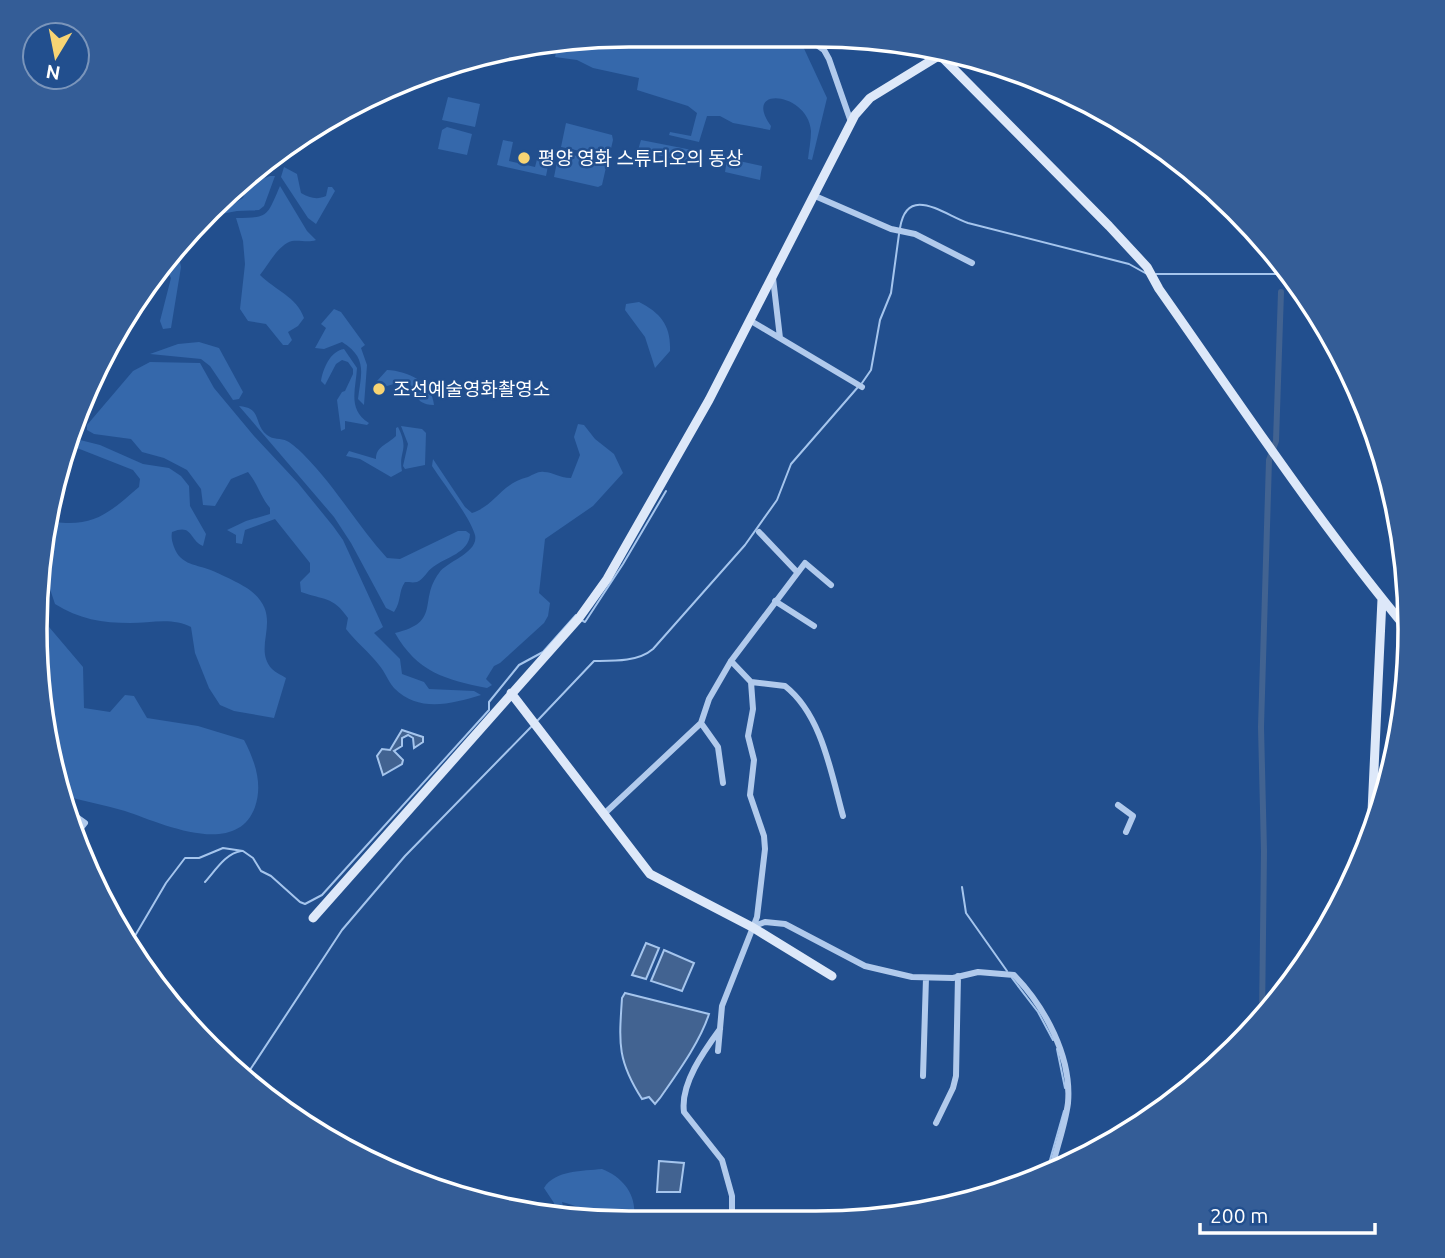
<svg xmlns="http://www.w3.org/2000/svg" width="1445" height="1258" font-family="Ubuntu,'Noto Sans KR',sans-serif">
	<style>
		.green { fill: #3568ab }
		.water { fill: #426391; stroke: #a5c5ed; stroke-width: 2 }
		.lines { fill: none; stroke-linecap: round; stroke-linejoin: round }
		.stream { stroke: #a5c5ed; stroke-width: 2 }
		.canal { stroke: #426391; stroke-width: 6 }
		.street { stroke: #b1caec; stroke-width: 6 }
		.secondary { stroke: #dde8f9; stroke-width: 9 }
		.poi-dot { fill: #f8d473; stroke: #224f8e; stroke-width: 2.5 }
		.labels { text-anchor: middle; stroke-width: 5; stroke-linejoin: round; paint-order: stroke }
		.poi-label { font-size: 19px; fill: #fff; stroke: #224f8e; text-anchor: start }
		.rim { fill: none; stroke: #fff; stroke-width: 3.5 }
	</style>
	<rect width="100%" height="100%" fill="#224f8e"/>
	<path class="green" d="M629 35 796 38 800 40 827 98 812 160 808 159C809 150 811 140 811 131 808 92 741 85 771 126L770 130 733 123 720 116H707L699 142 669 135 670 132 691 136 697 113 688 106 637 90 639 78 593 68 577 60 555 57 558 44Z
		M448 97 480 104 475 127 442 120Z
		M566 123 612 135 613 140 609 157 561 147Z
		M447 127 472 134 467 155 438 149 442 130Z
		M503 140 513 142 509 161 535 167 540 148 551 151 546 176 497 165Z
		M641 140 692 150 693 154 690 163 638 150Z
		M559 152 607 163 602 185 598 187 554 177Z
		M730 159 762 166 760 180 725 172 727 160Z
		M284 167 297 174 301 193C310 198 317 200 326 196L328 187H332L335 191 316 224 308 218 281 177Z
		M270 176H275L264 206 259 210 237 211 205 217 219 202H236L243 198 247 187 251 183Z
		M280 186 307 231 316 240C308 243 301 240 292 241 279 244 268 265 260 275 275 290 297 297 304 318L298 326 288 332 292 340 288 345H283L266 324 248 321 240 309 245 264 243 241 236 218C269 218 267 216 280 186Z
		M177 247 181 267 171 328 163 329 160 321 171 278 162 262Z
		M639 302C661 313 671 326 670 351L655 368 645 337 625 310 626 304Z
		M334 309 341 312 365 345 361 348 367 365 364 405 358 399C361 374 368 358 342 342L324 349 315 348 326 328 321 324Z
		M199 342 219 348 243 392 239 399 233 400 210 366 201 359 150 354 178 344Z
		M344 349 357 368C356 389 347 409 369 423L367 425 345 421V429L341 431 337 400 342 392 345 391 353 374V369L348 362 342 360 336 364 325 385 321 381C323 369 330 351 344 349Z
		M150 362 200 363 214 388 254 436 298 483 333 526 343 540 383 627 374 633 400 659 402 674 424 682 429 689 474 691 481 695C451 704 419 713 394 688 388 681 385 672 379 665 369 652 356 642 346 629L348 618C333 596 323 600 301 592L300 582 310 572V563L275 519 245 530 242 544 236 543V535L227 530 246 521 270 514V508C260 496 259 486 248 472L231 479 215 506 203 505 201 489 187 470 164 458 142 452 131 439 94 434 87 430V425L133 371Z
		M387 370C408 371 432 382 434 405 411 404 421 392 406 380L384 387 377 381Z
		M239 406C263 408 253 424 267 435 273 440 281 438 287 441 293 444 300 451 304 455 335 486 357 525 387 558L400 559 458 531H466L470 534C469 553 446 557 433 567 427 571 424 579 417 582 412 583 410 582 405 582 398 592 402 600 394 612L386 608 351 543 334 517Z
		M578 424 584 425 595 439 614 454 623 473 593 506 545 539 539 593 550 603 548 616 544 623 500 663 494 666 486 679 492 685 487 688C446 680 417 672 395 633 442 622 418 601 439 573 447 561 479 553 475 535 470 517 443 483 432 466L433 459 465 507 472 513C496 505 500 484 528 477 533 475 538 471 544 472 554 472 558 478 571 478L580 455 574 437Z
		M401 426 422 429 426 433 425 465 405 469 403 466 408 444Z
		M398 427C410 451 398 451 402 471L391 477 360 459 346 456 349 451 376 459C376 446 387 445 396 436V428Z
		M76 439 100 445 143 464 169 468 181 476 189 486 190 506 206 534 203 546C189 540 193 523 172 532 171 538 172 541 174 547 181 566 197 564 213 571 222 575 244 585 251 591 285 618 251 646 272 669 276 673 282 675 286 678L274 718 234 711 220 705 209 688 195 653 191 627C173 617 150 623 130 623 103 623 78 619 55 604L47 580 40 565V551L50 514 55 522C95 527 110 512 139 487L140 479 133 470 72 446 70 441Z
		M38 614 83 667 84 708 110 712 125 695 134 696 147 718 198 726 244 740C255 761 263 784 255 807 236 859 161 823 125 811 104 805 83 801 62 795L36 668Z
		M602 1169C625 1178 639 1198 633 1223 607 1223 588 1208 562 1202L563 1206 582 1218 553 1215 554 1203 544 1188C555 1170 583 1171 602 1169Z"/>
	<path class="water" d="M402 730 423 737V742L414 748 413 738 408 735 402 738V746L394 751 403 760 402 764 383 775 377 756 382 749 390 750Z
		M646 943 659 948 646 979 632 975Z
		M664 950 694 963 682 991 651 981Z
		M625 993 709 1014C700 1042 678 1072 660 1098L655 1104 649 1097 642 1099C617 1060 619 1043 622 998Z
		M659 1161 684 1163 680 1192H657Z"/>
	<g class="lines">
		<path class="stream" d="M900 228C907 184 943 214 968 223L1129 264 1147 274
			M1156 274H1291
			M862 383 871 370 880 320 891 293 899 234
			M583 621 585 622 623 564 666 491
			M538 720 594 661C613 661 638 662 653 649L745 545 777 500 791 464 858 387
			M205 882C215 871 226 853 241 851
			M962 887 966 913 1007 971
			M129 946 166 883 185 858H199L223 848 243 851 253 858 261 871 271 876 300 902 305 904 322 895 489 710V702L519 665 543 652 576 615
			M1012 978 1038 1012 1053 1040
			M1057 1049 1065 1088
			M246 1076 342 930 405 856 532 726
			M1046 1174 1064 1111"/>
		<path class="canal" d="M1276 255V260
			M1262 1018 1264 851 1261 727 1269 460 1276 441 1281 292"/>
		<path class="street" d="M807 38 824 50 829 59 851 122
			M815 196 891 229 915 234 972 263
			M773 278 780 338
			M751 321 862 387
			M759 532 797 572
			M775 601 814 626
			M751 682 785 686C822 715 831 773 843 816
			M723 783 718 747 701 723 709 699 731 661 805 563 831 585
			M1118 805 1133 816 1126 832
			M64 808 85 823 74 837
			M604 814 701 723
			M752 927 765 922 785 924 865 966 912 977 953 978 978 972 1014 975C1045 1007 1072 1057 1068 1103 1065 1126 1056 1149 1051 1172
			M720 1029C704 1051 680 1084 684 1112L722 1160 732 1196V1222
			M718 1051 722 1006 757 917 765 849 764 836 750 795 754 760 748 736 753 709 751 682 731 661
			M923 1076 926 978
			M936 1123 953 1088 956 1076 958 976"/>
		<path class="secondary" d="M934 49 1109 226 1147 267 1159 289C1240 404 1318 522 1407 629
			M511 693 650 874 752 927 832 976
			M1371 833 1382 599
			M313 918 579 618 607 579 709 400 855 115 870 98 945 52"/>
	</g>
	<g class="poi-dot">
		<circle cx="524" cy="158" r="7"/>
		<circle cx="379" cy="389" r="7"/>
	</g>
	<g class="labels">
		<g class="poi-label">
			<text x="538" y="165">평양 영화 스튜디오의 동상</text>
			<text x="393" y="396">조선예술영화촬영소</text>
		</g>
	</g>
	<path d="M0 0H1445V1258H0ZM629 47H816A582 582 0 0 1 1398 629V629A582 582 0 0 1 816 1211H629A582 582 0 0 1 47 629V629A582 582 0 0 1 629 47Z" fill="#345d97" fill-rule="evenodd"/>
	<path class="rim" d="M629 47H816A582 582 0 0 1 1398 629V629A582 582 0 0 1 816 1211H629A582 582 0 0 1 47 629V629A582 582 0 0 1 629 47Z"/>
	<g transform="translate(56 56) rotate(190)"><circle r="33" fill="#224f8e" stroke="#7a95bb" stroke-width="2"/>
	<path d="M0-5L12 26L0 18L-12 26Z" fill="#f8d473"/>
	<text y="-10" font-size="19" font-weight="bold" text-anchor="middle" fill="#ffffff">N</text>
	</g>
	<path d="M1200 1223v10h175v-10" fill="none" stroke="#ffffff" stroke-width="3.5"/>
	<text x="1210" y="1223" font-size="21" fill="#ffffff" stroke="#224f8e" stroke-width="5" paint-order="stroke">200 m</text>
</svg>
